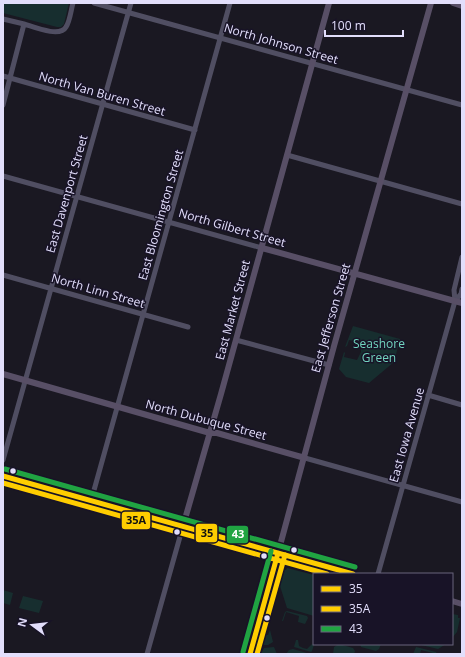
<svg xmlns="http://www.w3.org/2000/svg" width="465" height="657" font-family="'Open Sans',sans-serif">
	<style>
		.green { fill: #172e2f }
		.lines { fill: none; stroke-linecap: round; stroke-linejoin: round }
		.minor { stroke: #504e62; stroke-width: 5 }
		.major { stroke: #584f66; stroke-width: 6 }
		.bus-1-casing { stroke: #181327; stroke-width: 8 }
		.bus-2-casing { stroke: #181327; stroke-width: 8 }
		.bus-3-casing { stroke: #181327; stroke-width: 8 }
		.bus-1 { stroke: #ffcd00; stroke-width: 5 }
		.bus-2 { stroke: #ffcd00; stroke-width: 5 }
		.bus-3 { stroke: #20a442; stroke-width: 5 }
		.bus-dot { fill: #e2defb; stroke: #181327; stroke-width: 1.5 }
		.labels { text-anchor: middle; stroke-width: 3; stroke-linejoin: round; paint-order: stroke }
		.street-label { font-size: 12px; fill: #e2defb; stroke: #181327 }
		.park-label { font-size: 12px; fill: #71d4bf; stroke: #181327 }
		.line-badge { stroke: #181327; stroke-width: 1.5 }
		.badge-label { font-size: 11px; text-anchor: middle; font-weight: bold; fill: #fff }
		.pale-badge-label { font-size: 11px; text-anchor: middle; font-weight: bold; fill: #111 }
	</style>
	<rect width="100%" height="100%" fill="#1a1822"/>
	<path class="green" d="M3 3H69L64 24 61 27H57L3 13Z
		M353 326 400 339 394 362 369 383 346 377 339 369 344 352 345 353 344 357 357 360 361 352V343L349 340 347 346 345 347Z
		M287 568 314 575V616L287 608 280 586 284 570H286Z
		M3 590 13 593 10 605 3 603Z
		M23 596 43 601 39 613 19 608Z
		M287 611 307 616 308 618 305 624 298 622 299 616 286 612 283 621H282L285 612Z
		M452 614 458 615V618H460L457 632 452 638Z
		M270 630 273 642 268 645H263L266 635H268Z
		M296 640H298L299 646 303 648 307 649 312 644 314 645 312 651 311 652 294 647Z
		M339 644 353 648 355 651 354 654H333L334 647Z
		M360 644H381L379 649 376 651 361 647Z
		M417 644H446L438 649Z
		M274 647 277 654H261L264 648Z
		M416 647 436 652 437 654 421 650 420 654H413Z
		M293 649 310 654H286L289 650Z"/>
	<g class="lines">
		<path class="minor" d="M94 3 462 105
			M3 19 24 24
			M3 76 195 130
			M3 105 24 24C34 27 60 38 66 27 70 21 71 10 73 3
			M287 155 462 204
			M3 176 262 248
			M3 275 188 327
			M455 301 461 294 462 289
			M236 340 329 365
			M428 395 462 405
			M305 458 462 502
			M3 460 131 3
			M3 476 183 526 147 654
			M91 501 230 3
			M378 574 455 301 454 290 462 257
			M250 654 278 553"/>
		<path class="major" d="M329 3 221 394 183 526 353 574
			M453 3 462 6
			M262 248 462 303
			M3 374 210 433H217L305 458
			M278 553 334 346 431 3
			M452 601 462 604"/>
		<defs>
			<path id="bus-1" d="M3 476 353 574
				M250 654 278 553"/>
			<path id="bus-2" d="M3 483 327 574
				M257 654 285 555"/>
			<path id="bus-3" d="M5 469 355 567
				M243 652 271 551"/>
		</defs>
		<use href="#bus-1" class="bus-1-casing"/>
		<use href="#bus-2" class="bus-2-casing"/>
		<use href="#bus-3" class="bus-3-casing"/>
		<use href="#bus-1" class="bus-1"/>
		<use href="#bus-2" class="bus-2"/>
		<use href="#bus-3" class="bus-3"/>
	</g>
	<g class="bus-dot">
		<circle cx="13" cy="471" r="3.5"/>
		<circle cx="177" cy="532" r="3.5"/>
		<circle cx="294" cy="550" r="3.5"/>
		<circle cx="264" cy="556" r="3.5"/>
		<circle cx="267" cy="618" r="3.5"/>
	</g>
	<g class="labels">
		<g class="street-label">
			<text transform="translate(281 44) rotate(16)" y="4">North Johnson Street</text>
			<text transform="translate(102 94) rotate(16)" y="4">North Van Buren Street</text>
			<text transform="translate(67 194) rotate(-74)" y="4">East Davenport Street</text>
			<text transform="translate(161 215) rotate(-74)" y="4">East Bloomington Street</text>
			<text transform="translate(232 228) rotate(16)" y="4">North Gilbert Street</text>
			<text transform="translate(98 291) rotate(16)" y="4">North Linn Street</text>
			<text transform="translate(233 310) rotate(-75)" y="4">East Market Street</text>
			<text transform="translate(331 318) rotate(-74)" y="4">East Jefferson Street</text>
			<text transform="translate(206 420) rotate(15)" y="4">North Dubuque Street</text>
			<text transform="translate(407 435) rotate(-74)" y="4">East Iowa Avenue</text>
		</g>
		<g class="park-label">
			<text x="379" y="348">Seashore<tspan x="379" dy="14">Green</tspan></text>
		</g>
	</g>
	<g class="line-badge">
		<rect x="121" y="511" width="30" height="19" rx="4" fill="#ffcd00"/>
		<rect x="195" y="523" width="23" height="20" rx="4" fill="#ffcd00"/>
		<rect x="226" y="525" width="23" height="19" rx="4" fill="#20a442"/>
	</g>
	<g class="badge-label">
		<text x="238" y="538">43</text>
	</g>
	<g class="pale-badge-label">
		<text x="136" y="524">35A</text>
		<text x="207" y="537">35</text>
	</g>
	<rect width="465" height="657" fill="none" stroke="#e2defb" stroke-width="8"/>
	<rect x="313" y="573" width="140" height="72" fill="#181327" stroke="#69647c"/>
	<rect x="321" y="586" width="20" height="6" fill="#ffcd00" stroke="#69647c"/>
	<text x="349" y="593" font-size="12" fill="#e2defb">35</text>
	<rect x="321" y="606" width="20" height="6" fill="#ffcd00" stroke="#69647c"/>
	<text x="349" y="613" font-size="12" fill="#e2defb">35A</text>
	<rect x="321" y="626" width="20" height="6" fill="#20a442" stroke="#69647c"/>
	<text x="349" y="633" font-size="12" fill="#e2defb">43</text>
	<g transform="translate(32 625) rotate(285)" stroke="#181327" stroke-width="3" paint-order="stroke">
	<path d="M0-3L7 15L0 10L-7 15Z" fill="#e2defb"/>
	<text y="-6" font-size="11" font-weight="bold" text-anchor="middle" fill="#e2defb">N</text>
	</g>
	<path d="M325 30v6h78v-6" fill="none" stroke="#e2defb" stroke-width="2"/>
	<text x="331" y="30" font-size="12" fill="#e2defb" stroke="#181327" stroke-width="3" paint-order="stroke">100 m</text>
</svg>
